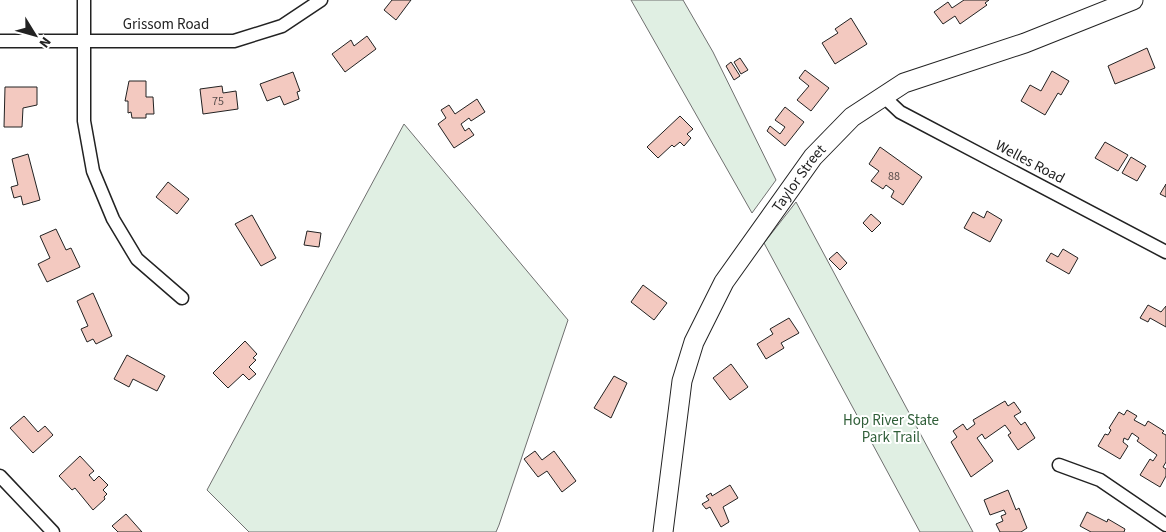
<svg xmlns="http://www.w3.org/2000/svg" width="1166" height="532" font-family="'Source Sans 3',sans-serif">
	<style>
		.green { fill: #e0efe3; stroke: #6f6f6f }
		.building { fill: #f3c9c0; stroke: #222 }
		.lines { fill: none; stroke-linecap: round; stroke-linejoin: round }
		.street-casing { stroke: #222; stroke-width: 15 }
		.secondary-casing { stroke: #222; stroke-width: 21 }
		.street { stroke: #fff; stroke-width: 12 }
		.secondary { stroke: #fff; stroke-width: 19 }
		.labels { text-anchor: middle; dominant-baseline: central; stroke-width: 4; stroke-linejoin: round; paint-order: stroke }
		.number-label { font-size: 12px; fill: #564c4a }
		.street-label { font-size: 15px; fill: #222; stroke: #fff }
		.park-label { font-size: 15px; fill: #2f5e38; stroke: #fff }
	</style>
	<rect width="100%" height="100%" fill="#fff"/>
	<g class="green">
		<path d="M631 0H683L713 52 776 180 752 213Z"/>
		<path d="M404 124 568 320 499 525 496 532H249L207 490Z"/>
		<path d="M796 202 973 532H920L764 243Z"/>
	</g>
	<g class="building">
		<path d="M392 0H411L396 20 384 10Z"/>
		<path d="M964 0H989L985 3 987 5 960 24 955 16 943 24 934 12 948 2 952 8Z"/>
		<path d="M851 18 867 44 835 64 822 43 838 33 835 29Z"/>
		<path d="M367 36 376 49 345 72 332 54 351 40 354 46Z"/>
		<path d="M1147 48 1155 68 1115 84 1108 66Z"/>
		<path d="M740 58 748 70 741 74 734 62Z"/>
		<path d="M731 62 740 76 734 80 726 66Z"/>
		<path d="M805 70 829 88 811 111 797 100 809 86 799 78Z"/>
		<path d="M1052 71 1069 81 1061 95 1058 93 1045 115 1021 101 1030 85 1041 91Z"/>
		<path d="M293 72 300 91 297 92 299 99 284 105 280 96 267 101 260 84Z"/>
		<path d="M129 81H146V97H153L154 114H146V118H132L131 112 128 113V101H125Z"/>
		<path d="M222 86 223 93 236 91 238 109 203 114 200 89Z"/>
		<path d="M5 87H37V105L23 108 22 127H4Z"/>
		<path d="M477 99 485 112 471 121 469 118 461 124 465 131 469 128 474 135 454 148 438 124 446 118 441 110 449 105 455 114Z"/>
		<path d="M785 107 804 122 785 146 767 131 770 126 780 134 785 127 775 120Z"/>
		<path d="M680 116 693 129 687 134 691 138 684 146 680 142 674 147 672 145 658 158 647 147Z"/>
		<path d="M1105 142 1128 155 1118 171 1095 158Z"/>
		<path d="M880 147 922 177 903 205 891 197 894 191 886 185 883 189 871 181 879 171 869 164Z"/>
		<path d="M28 154 40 200 23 205 21 196 14 198 11 187 18 185 12 159Z"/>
		<path d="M1131 157 1146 166 1137 181 1122 173Z"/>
		<path d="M168 182 189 199 177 214 156 197Z"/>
		<path d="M1166 184V197L1160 194Z"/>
		<path d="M987 211 1002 220 990 242 964 228 973 212 984 218Z"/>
		<path d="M871 214 881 223 872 232 863 223Z"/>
		<path d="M252 215 276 258 261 266 235 224Z"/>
		<path d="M56 229 66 250 71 248 80 267 47 282 38 264 50 258 40 236Z"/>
		<path d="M307 231 321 233 319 247 304 245Z"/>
		<path d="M1063 249 1078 258 1069 274 1046 261 1051 253 1058 257Z"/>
		<path d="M837 252 847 263 840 270 829 259Z"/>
		<path d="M643 285 667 303 654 320 631 302Z"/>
		<path d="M93 293 112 336 96 344 93 339 87 342 81 329 88 326 77 301Z"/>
		<path d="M1148 305 1161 312 1166 306V327L1150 318 1148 322 1140 318Z"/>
		<path d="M789 318 799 333 781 343 784 348 766 359 757 344 773 334 770 329Z"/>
		<path d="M245 341 257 354 253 358 256 360 249 367 256 374 249 380 243 374 228 388 213 373Z"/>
		<path d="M127 355 165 376 157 391 133 379 129 387 114 379Z"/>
		<path d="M731 364 748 387 730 400 713 378Z"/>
		<path d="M614 376 627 383 611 418 594 408Z"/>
		<path d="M1005 401 1008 406 1014 402 1021 412 1014 416 1021 425 1025 422 1035 438 1018 450 1008 435 1011 433 1005 425 985 439 982 434 977 438 993 461 971 477 951 442 957 437 953 431 963 424 967 430 975 424 973 420Z"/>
		<path d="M1127 410 1137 416 1134 420 1145 426 1148 421 1164 431 1162 433 1166 435V462L1163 467 1166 469V476L1160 487 1140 475 1150 459 1153 461 1157 455 1137 441 1139 438 1132 433 1128 440 1124 438 1123 442 1128 446 1120 459 1098 446 1105 434 1108 435 1111 430 1109 428 1119 412 1124 415Z"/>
		<path d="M24 416 38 432 45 426 53 435 33 453 10 428Z"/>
		<path d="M535 451 542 460 554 451 576 481 562 492 547 471 538 477 524 459Z"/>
		<path d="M80 456 94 471 89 475 94 481 99 476 108 485 103 490 107 494 104 497 105 499 93 510 75 488 72 490 59 476Z"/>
		<path d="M730 485 738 498 723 507 729 522 721 527 710 507 706 509 702 504 709 500 706 496 711 493 712 496Z"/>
		<path d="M1008 490 1016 510 1019 508 1027 528 1021 532H1000L996 524 1003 521 1001 516 1006 514 1004 510 990 515 984 500Z"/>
		<path d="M1087 512 1107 522 1108 519 1125 529 1124 532H1091L1080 526Z"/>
		<path d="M126 514 142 532H118L112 526Z"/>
	</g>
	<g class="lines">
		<defs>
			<g id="street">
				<path d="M84 0V121L93 171 113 219 137 259 182 298"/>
				<path d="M0 41H234L282 26 321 0"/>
				<path d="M883 96 900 112 1166 252"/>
				<path d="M1059 465 1100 480 1166 525"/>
				<path d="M0 476 53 532"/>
			</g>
			<g id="secondary">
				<path id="s1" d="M663 532 682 381 694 342 724 282 813 157 852 117 904 83 1025 43 1133 0"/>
			</g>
		</defs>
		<use href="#street" class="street-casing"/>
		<use href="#secondary" class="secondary-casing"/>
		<use href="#street" class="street"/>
		<use href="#secondary" class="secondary"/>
	</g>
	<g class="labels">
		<g class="number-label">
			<text x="218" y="101">75</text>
			<text x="894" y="176">88</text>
		</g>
		<g class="street-label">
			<text x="166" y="24">Grissom Road</text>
			<text transform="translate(1030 162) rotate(28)">Welles Road</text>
			<text stroke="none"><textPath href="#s1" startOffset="388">Taylor Street</textPath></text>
		</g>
		<g class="park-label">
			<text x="891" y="420">Hop River State<tspan x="891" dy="17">Park Trail</tspan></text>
		</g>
	</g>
	<g transform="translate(35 35) rotate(127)" stroke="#ffffff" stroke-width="4" paint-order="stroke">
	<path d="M0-4L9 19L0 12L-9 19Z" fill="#222222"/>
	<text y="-8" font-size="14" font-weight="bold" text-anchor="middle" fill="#222222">N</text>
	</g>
</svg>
